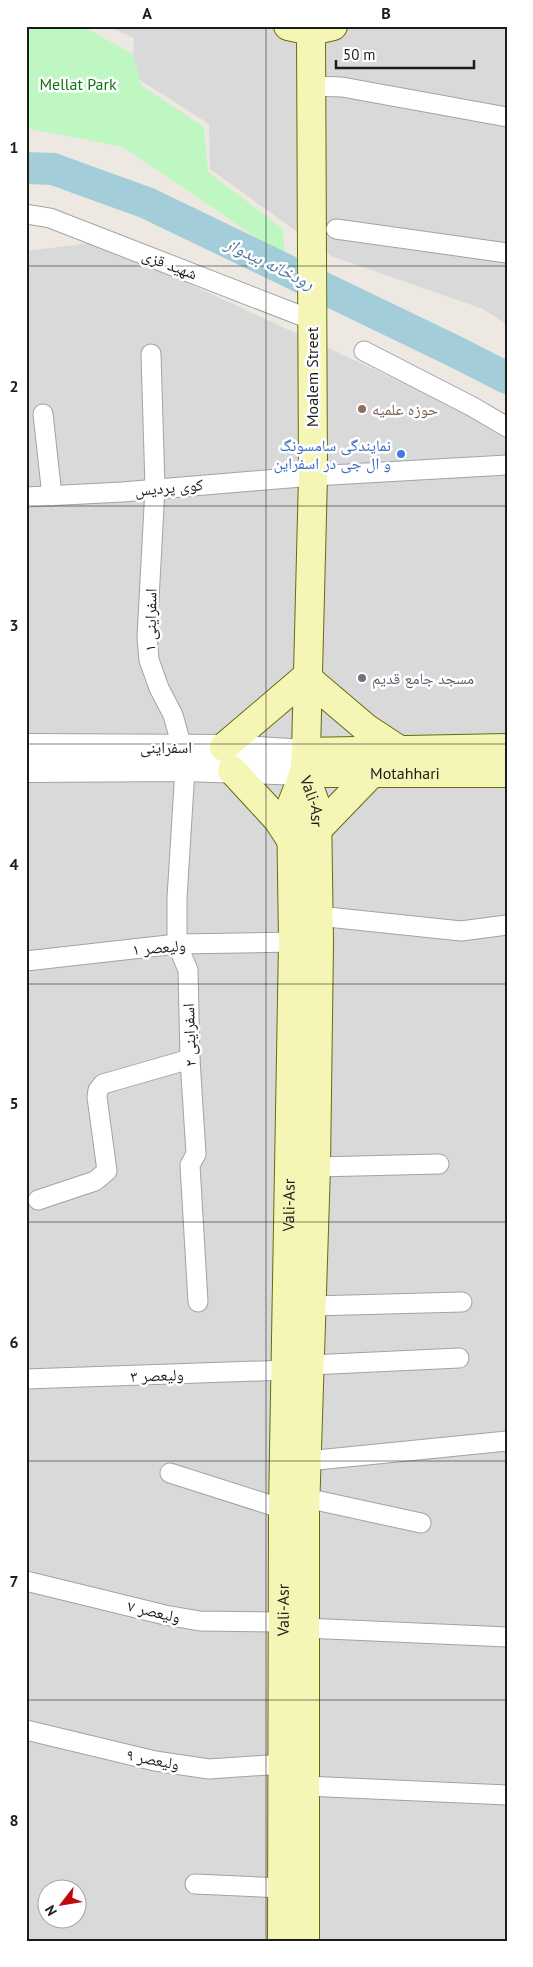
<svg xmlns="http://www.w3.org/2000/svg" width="533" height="1967" font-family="'PT Sans','Noto Naskh Arabic',sans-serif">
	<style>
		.residential { fill: #dad9d9; fill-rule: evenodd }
		.park { fill: #bff7c2 }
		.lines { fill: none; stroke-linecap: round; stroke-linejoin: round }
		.river { stroke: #a3ced9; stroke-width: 32 }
		.minor-casing { stroke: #a3a3a3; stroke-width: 21 }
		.tertiary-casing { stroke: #a3a3a3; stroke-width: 26 }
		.secondary-casing { stroke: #646d09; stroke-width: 30 }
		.minor { stroke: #fff; stroke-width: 19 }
		.tertiary { stroke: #fff; stroke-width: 24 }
		.secondary { stroke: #f5f6b6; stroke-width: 28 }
		.grid { fill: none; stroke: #1c1c1c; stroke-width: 1; stroke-opacity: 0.55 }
		.education-dot { fill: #8d6e63; stroke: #fff; stroke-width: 2 }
		.shop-dot { fill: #3f7fe0; stroke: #fff; stroke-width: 2 }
		.worship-dot { fill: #6b7280; stroke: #fff; stroke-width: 2 }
		.labels { text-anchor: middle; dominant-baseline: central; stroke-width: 5; stroke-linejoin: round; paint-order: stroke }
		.park-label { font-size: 16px; fill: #0f7415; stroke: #fff }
		.street-label { font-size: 16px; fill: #1c1c1c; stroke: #fff }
		.education-label { font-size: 16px; fill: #785e54; stroke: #fff; text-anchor: start }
		.shop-label { font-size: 16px; fill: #366cbe; stroke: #fff; text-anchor: end }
		.worship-label { font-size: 16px; fill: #5b616d; stroke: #fff; text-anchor: start }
		.water-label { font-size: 18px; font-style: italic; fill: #4a77a0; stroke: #fff }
		.neatline { fill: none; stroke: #1c1c1c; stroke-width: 2 }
		.grid-label { font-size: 16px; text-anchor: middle; font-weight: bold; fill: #1c1c1c }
	</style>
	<rect width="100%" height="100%" fill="#ede9e2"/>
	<g class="residential">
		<path d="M107 26H507V325L483 309 331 256 210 169 209 124 132 75 134 38Z"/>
		<path d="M99 242 507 431V1941H26V251ZM48 1890H78V1920H48Z"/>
	</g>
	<path class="park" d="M26 26H82L133 54 142 86 204 127 208 172 283 229 285 257 123 147 26 128Z"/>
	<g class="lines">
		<path class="river" d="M26 168 53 169 147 203 454 351 507 378"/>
		<defs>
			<g id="minor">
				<path d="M310 86 342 87 507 117"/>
				<path d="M26 214 50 218 312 320"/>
				<path d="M336 229 507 253"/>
				<path d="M364 351 473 407 507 427"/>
				<path d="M151 354 155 488 147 637 149 660 159 688 173 715 182 747"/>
				<path d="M43 414 52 496"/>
				<path d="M26 497 122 492 313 476 507 465"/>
				<path d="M185 769 177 898V944L188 970 190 1059 196 1154 190 1165 198 1302"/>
				<path d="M318 916 461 931 507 925"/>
				<path d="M26 961 177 944 293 942"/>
				<path d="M316 1167 439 1164"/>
				<path d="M38 1200 95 1181 107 1171 97 1097 98 1090 103 1084 190 1059"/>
				<path d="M312 1306 462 1302"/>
				<path d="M310 1365 459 1358"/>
				<path d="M26 1379 287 1370"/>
				<path d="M307 1461 507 1441"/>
				<path d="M170 1473 283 1509"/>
				<path d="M306 1498 421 1523"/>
				<path d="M26 1581 165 1615 200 1621 283 1622"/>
				<path d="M305 1628 507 1637"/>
				<path d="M26 1730 155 1761 209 1769 283 1764"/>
				<path d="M305 1786 507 1795"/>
				<path d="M195 1884 282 1888"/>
			</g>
			<g id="tertiary">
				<path d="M26 746 224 747 306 752"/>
				<path d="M26 770 185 769 304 773"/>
			</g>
			<g id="secondary">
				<path d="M288 26 311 31 333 26"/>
				<path d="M306 677 366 728 398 749"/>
				<path d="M224 747 306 677"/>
				<path d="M306 752 507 748"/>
				<path d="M232 770 278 820 291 840"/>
				<path id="s1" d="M304 773 317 808 319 943 316 1167 305 1511V1941"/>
				<path id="s2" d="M304 773H507"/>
				<path d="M317 830 371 774"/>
				<path id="s3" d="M282 1941 283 1509 293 942 291 806 304 773 306 752 313 476 311 31"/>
			</g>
		</defs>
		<use href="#minor" class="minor-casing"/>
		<use href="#tertiary" class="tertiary-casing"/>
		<use href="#secondary" class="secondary-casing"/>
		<use href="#minor" class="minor"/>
		<use href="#tertiary" class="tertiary"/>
		<use href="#secondary" class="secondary"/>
	</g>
	<path class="grid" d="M266 26V1941M26 266H507M26 506H507M26 744H507M26 984H507M26 1222H507M26 1461H507M26 1700H507"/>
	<circle class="education-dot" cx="362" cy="409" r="5"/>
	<circle class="shop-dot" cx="401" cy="454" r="5"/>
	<circle class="worship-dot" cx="362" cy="678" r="5"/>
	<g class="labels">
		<g class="park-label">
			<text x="78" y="84">Mellat Park</text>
		</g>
		<g class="street-label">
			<text transform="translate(170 264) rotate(21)">شهید قزی</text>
			<text transform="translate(312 377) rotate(-90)">Moalem Street</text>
			<text transform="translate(169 487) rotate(-5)">کوی پردیس</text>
			<text transform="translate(150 620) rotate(-89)">اسفراینی ۱</text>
			<text x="166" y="747">اسفراینی</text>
			<text stroke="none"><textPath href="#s2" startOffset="101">Motahhari</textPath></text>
			<text stroke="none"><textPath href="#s1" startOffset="30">Vali-Asr</textPath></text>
			<text transform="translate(159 947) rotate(-5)">ولیعصر ۱</text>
			<text transform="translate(189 1035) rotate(-92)">اسفراینی ۲</text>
			<text stroke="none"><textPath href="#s3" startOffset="736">Vali-Asr</textPath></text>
			<text transform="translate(157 1375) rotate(-2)">ولیعصر ۳</text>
			<text stroke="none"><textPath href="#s3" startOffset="331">Vali-Asr</textPath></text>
			<text transform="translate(154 1611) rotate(13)">ولیعصر ۷</text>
			<text transform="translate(153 1759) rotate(11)">ولیعصر ۹</text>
		</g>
		<g class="education-label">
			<text x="372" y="409">حوزه علمیه</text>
		</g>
		<g class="shop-label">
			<text x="391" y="445">نمایندگی سامسونگ<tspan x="391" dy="18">و ال جی در اسفراین</tspan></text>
		</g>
		<g class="worship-label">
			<text x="372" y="678">مسجد جامع قدیم</text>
		</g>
		<g class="water-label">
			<text transform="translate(270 263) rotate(26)">رودخانه بیدواز</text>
		</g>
	</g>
	<rect width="533" height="1967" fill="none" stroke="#ffffff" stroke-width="55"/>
	<g transform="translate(62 1904) rotate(239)"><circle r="24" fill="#ffffff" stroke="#a4a4a4"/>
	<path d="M0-4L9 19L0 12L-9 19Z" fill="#c0080d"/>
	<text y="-8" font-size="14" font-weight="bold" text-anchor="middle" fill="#1c1c1c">N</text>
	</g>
	<path d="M336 60v8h138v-8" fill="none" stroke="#1c1c1c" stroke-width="2.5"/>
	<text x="343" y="60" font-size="15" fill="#1c1c1c" stroke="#ffffff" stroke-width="4" paint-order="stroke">50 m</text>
	<rect x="28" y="28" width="478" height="1912" class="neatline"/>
	<g class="grid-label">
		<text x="147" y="19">A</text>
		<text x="386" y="19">B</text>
		<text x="14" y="153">1</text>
		<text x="14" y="392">2</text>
		<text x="14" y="631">3</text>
		<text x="14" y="870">4</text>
		<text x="14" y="1109">5</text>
		<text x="14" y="1348">6</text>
		<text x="14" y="1587">7</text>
		<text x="14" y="1826">8</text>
	</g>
</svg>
